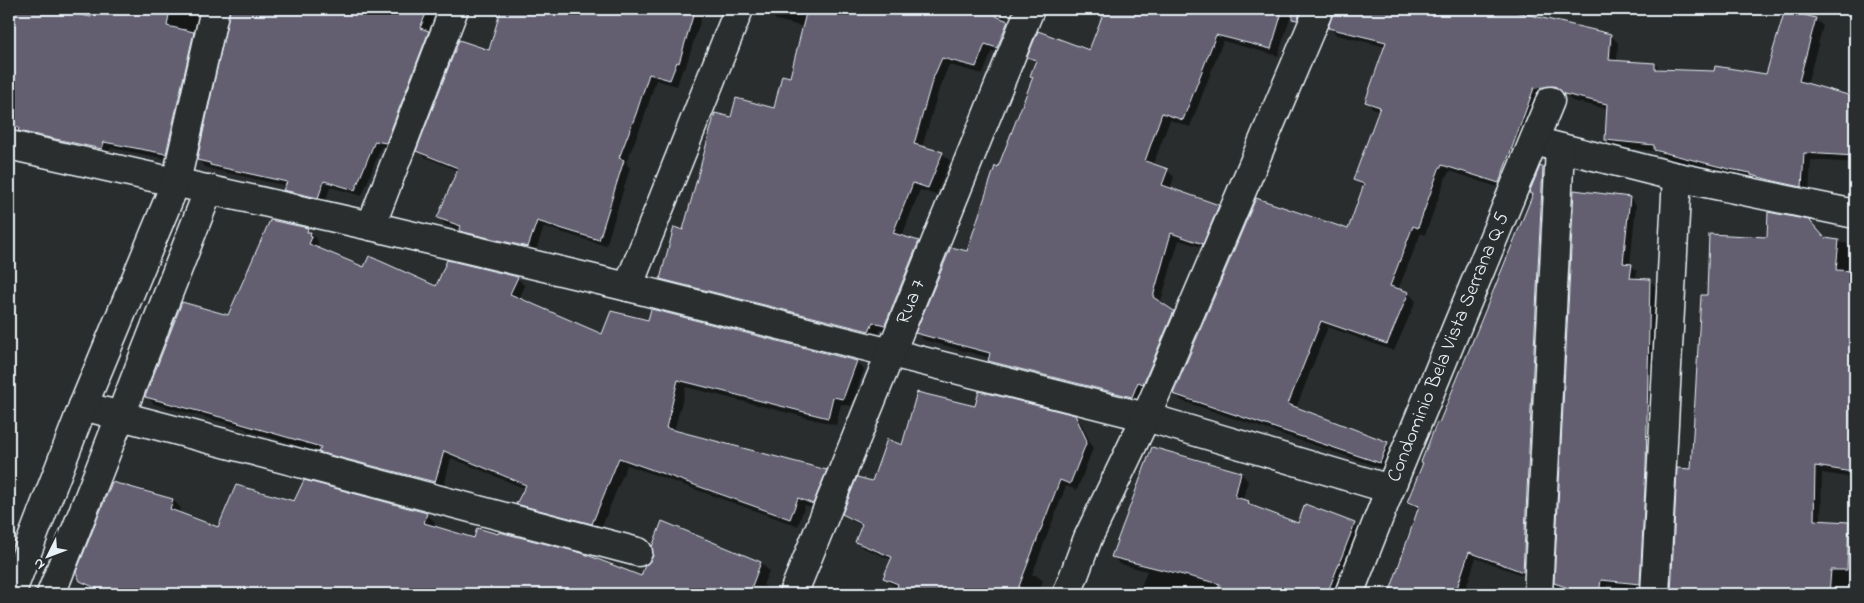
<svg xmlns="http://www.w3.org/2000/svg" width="1864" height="603" font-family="'Indie Flower',sans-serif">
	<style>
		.shadow { fill: #0007; fill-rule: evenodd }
		.building { fill: #635f70; stroke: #e8f1f8 }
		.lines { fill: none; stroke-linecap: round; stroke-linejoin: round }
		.minor-casing { stroke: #e8f1f8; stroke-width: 31 }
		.minor { stroke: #2a2d2e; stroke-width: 28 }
		.labels { text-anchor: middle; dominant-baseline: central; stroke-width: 4; stroke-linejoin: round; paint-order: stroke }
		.street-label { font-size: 20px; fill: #e8f1f8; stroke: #2a2d2e }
	</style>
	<rect width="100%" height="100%" fill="#2a2d2e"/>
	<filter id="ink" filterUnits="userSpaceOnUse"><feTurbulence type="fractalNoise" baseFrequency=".02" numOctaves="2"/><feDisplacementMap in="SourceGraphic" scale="10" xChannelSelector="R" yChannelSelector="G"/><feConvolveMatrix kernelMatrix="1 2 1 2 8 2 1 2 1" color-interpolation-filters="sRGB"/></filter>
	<g filter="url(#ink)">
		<g class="shadow">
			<path d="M9 9H208L173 160 111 148 109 155 9 135Z"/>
			<path d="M231 9H417L426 11 433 18 428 31 435 38 393 149 381 147 362 196 330 187 325 204 291 197 285 190 287 186 218 171 205 167 198 160Z"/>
			<path d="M502 9H704L685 69 683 68 677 86 656 80 643 121 626 163 630 168 606 246 544 227 535 253 467 237 461 230 446 225 439 218 458 171 425 157 418 151 490 51Z"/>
			<path d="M770 9H1008L1004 20 1015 29 1005 55 992 51 983 74 949 65 939 89 922 148 942 153 950 161 936 195 920 190 902 236 919 242 926 249 892 332 881 329 877 338 668 286 661 278 684 232 732 119 775 110 791 78 804 27 776 20 769 13Z"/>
			<path d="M1106 9H1313L1306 24 1290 18 1278 56 1223 41 1190 127 1170 120 1153 165 1167 170 1174 177 1170 189 1218 206 1226 213 1210 250 1179 240 1160 304 1180 320 1139 404 997 368 989 361 990 358 924 340 917 333 968 252 1034 78 1036 64 1029 57 1090 51Z"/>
			<path d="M1335 9H1500L1611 35 1618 43 1617 61 1655 64 1661 70 1767 75 1815 19 1823 26 1807 85 1812 105 1855 108V163L1811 160 1809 194 1663 157 1657 151 1613 147 1606 140 1608 109 1572 101 1564 93 1542 95 1506 190 1450 171 1446 177 1425 235 1421 233 1398 290 1408 293 1416 301 1394 351 1328 327 1296 408 1387 443 1395 450 1388 470 1182 401 1174 394 1349 231 1364 188 1355 180 1380 111 1374 109 1367 102 1386 47 1337 35 1329 28ZM1610 39H1612L1610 66H1608Z"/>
			<path d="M1543 168 1550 175 1530 578 1476 558 1464 594H1389L1419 510 1409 502 1533 196 1530 193Z"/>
			<path d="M1575 192 1630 198 1636 205 1630 265 1637 271 1636 280H1650L1656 287 1652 474 1646 590 1607 585 1606 594H1555Z"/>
			<path d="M271 221 308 229 318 241V249L365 269 437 287 517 278 525 286 519 299 602 335 649 322 857 362 864 370 851 406 841 404 836 425 686 387 674 431 826 471 834 478 821 511 805 505 798 526 627 465 600 531 525 511 517 503 526 489 451 458 443 490 328 459 320 452 248 431 245 428 154 404 146 396 229 316Z"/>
			<path d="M1826 240 1855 245V478L1822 473 1821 522 1848 523 1855 530V594H1727L1694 590V593L1707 594H1692L1688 590 1708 297Z"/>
			<path d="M976 408 1074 416 1081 423 1093 448 1077 490 1066 486 1032 575H1036L1043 581 1038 594H915L891 584 885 578 892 560 863 548 856 542 862 526 850 520 844 514 903 446Z"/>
			<path d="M1152 449 1241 473 1248 481 1243 500 1254 507 1299 525 1354 524 1362 531 1337 594H1138L1147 571 1120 564 1113 557Z"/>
			<path d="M112 483 173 500 181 508 179 514 218 529 294 502 426 514 435 522 433 527 474 539 641 578 761 563 769 571 763 585 775 594H403L398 592 397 594H101L90 589 81 581Z"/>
		</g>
		<g class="building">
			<path d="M9 9H51L91 17 92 12 108 15 109 9H170L167 26 194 32 166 154 104 142 102 149 18 131 19 128 9 126Z"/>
			<path d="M230 9H428L420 28 429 31 386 143 375 141 355 190 324 181 318 198 283 190 287 182 210 165V163L197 160Z"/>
			<path d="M501 9H695L679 63 677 62 670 80 649 74 636 114 619 158 624 160 599 240 537 221 528 247 459 231 461 226 437 218 458 168 416 151 459 40 489 50Z"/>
			<path d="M807 9H999L996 16 1008 21 997 48 985 44 976 67 942 58 932 81 914 144 943 152 928 188 913 183 893 233 919 241 885 325 873 322 869 331 660 279 674 227 683 230 715 113 731 117 736 98 774 108 782 75 790 77Z"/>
			<path d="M1105 9H1283L1271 49 1216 35 1183 120 1162 113 1145 161 1168 169 1162 185 1219 205 1203 244 1171 233 1153 297 1174 311 1143 384 1138 382 1132 397 988 361 990 353 915 333 951 247 967 251 995 166 998 167 1033 77 1030 76 1036 60 1027 57 1038 31 1089 50Z"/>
			<path d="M1293 9H1302L1297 20 1292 19Z"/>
			<path d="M1334 9H1504L1611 34 1609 60 1655 63V69L1714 71 1715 66 1766 74 1785 10 1816 18 1799 81 1855 97V156L1804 153 1802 187 1774 181 1751 175V173L1729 169 1654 150V145L1605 140 1607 104 1564 94 1555 86 1534 88 1499 183 1442 165 1439 169 1418 228 1413 226 1390 286 1409 292 1387 344 1321 321 1288 404 1388 442 1380 463 1173 394 1256 198 1348 229 1364 184 1353 180 1380 107 1365 102 1386 42 1328 28Z"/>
			<path d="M1540 166 1543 167 1523 572 1469 552 1455 594H1389L1419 506 1407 502 1423 463 1421 462 1437 422 1439 423 1533 194 1529 193Z"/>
			<path d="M1574 190 1630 197 1623 263 1632 264 1630 278 1650 279 1646 467 1640 584 1601 580 1599 594H1586L1554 583Z"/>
			<path d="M1768 212 1809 220 1825 238 1839 240 1836 270 1855 271V429L1852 472 1815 466 1814 520 1849 522 1847 570H1831L1829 594H1671L1677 468 1691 469 1701 295H1707L1709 234 1767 237Z"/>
			<path d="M270 220 308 228 307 232H311L310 236 312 237 309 244 364 267 369 256 436 286 447 260 518 277 510 294 602 334 611 311 648 320 651 309 857 361 843 399 833 397 828 418 678 380 666 428 827 470 813 504 798 498 790 519 619 458 592 524 516 504 526 485 444 451 435 482 318 452 321 447 238 423 239 422 145 397 182 302 228 315Z"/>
			<path d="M979 391 1075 415 1087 441 1070 484 1060 480 1016 594H895L898 584 883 578 892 557 855 542 862 524 842 514 857 477 872 481 887 439 902 445 917 392 975 406Z"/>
			<path d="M1152 447 1241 472 1235 497 1249 501 1248 504 1298 523 1305 504 1355 523 1327 594H1216L1220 584 1111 557Z"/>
			<path d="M304 480 427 513 424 523 474 538 477 528 498 534 499 532 582 553 641 576 645 565 653 556 652 547 662 521 761 562 749 594H109L80 581 76 572 112 482 173 499 170 509 218 527 236 485 294 501Z"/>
		</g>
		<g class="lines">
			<defs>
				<g id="minor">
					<path d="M1542 143 1677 177 1855 214"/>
					<path d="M9 145 371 226 628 287 1146 417 1390 489"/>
					<path d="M371 226 454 9"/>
					<path d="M628 287 739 9"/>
					<path d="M83 406 638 552"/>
					<path d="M11 594 83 406 176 182 215 9"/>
					<path d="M51 594 209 189"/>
					<path id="s1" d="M793 594 1030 9"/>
					<path d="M1067 594 1088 538 1146 417 1319 9"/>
					<path id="s2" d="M1349 594 1390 489 1550 101"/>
					<path d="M1538 594 1560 148"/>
					<path d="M1655 594 1677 177"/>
				</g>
			</defs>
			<use href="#minor" class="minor-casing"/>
			<use href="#minor" class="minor"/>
		</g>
	</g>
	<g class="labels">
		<g class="street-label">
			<text stroke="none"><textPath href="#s1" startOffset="315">Rua 7</textPath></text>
			<text stroke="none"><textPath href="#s2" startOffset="266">Condominio Bela Vista Serrana Q 5</textPath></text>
		</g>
	</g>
	<rect width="1864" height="603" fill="none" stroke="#2a2d2e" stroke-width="30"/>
	<rect x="15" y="15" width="1834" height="573" fill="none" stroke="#e8f1f8" stroke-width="2" filter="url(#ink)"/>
	<g transform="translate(48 556) rotate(228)" stroke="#2a2d2e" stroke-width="4" paint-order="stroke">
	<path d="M0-4L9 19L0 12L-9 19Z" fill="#e8f1f8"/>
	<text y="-8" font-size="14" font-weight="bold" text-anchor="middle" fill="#e8f1f8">N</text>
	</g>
</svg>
